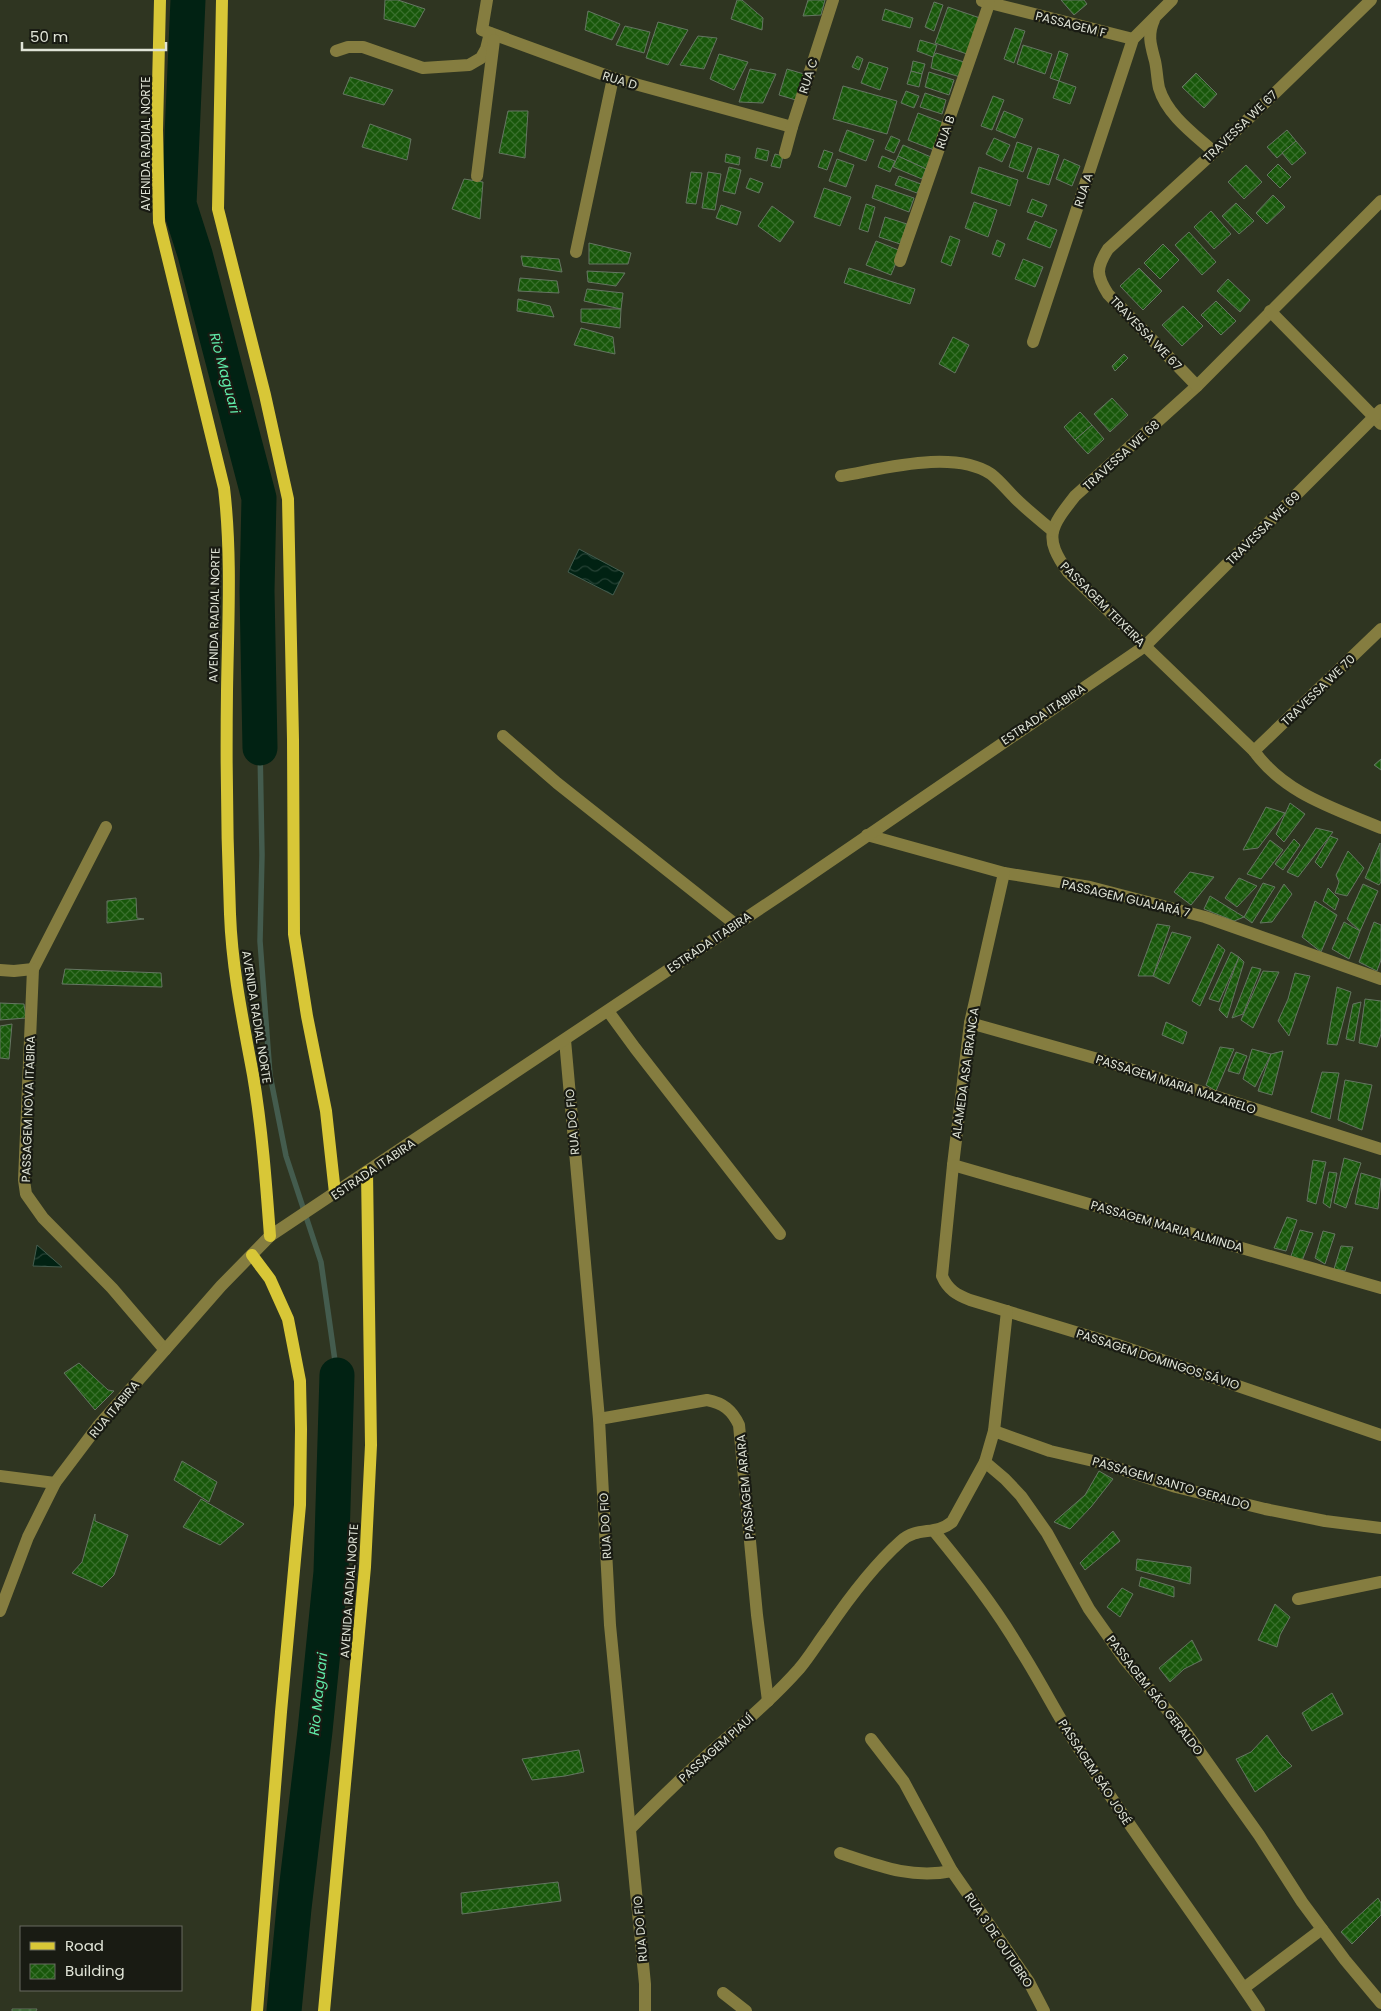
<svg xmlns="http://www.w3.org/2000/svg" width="1381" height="2011" font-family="Poppins,sans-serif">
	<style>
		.water { fill: url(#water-waves); stroke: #445c4e }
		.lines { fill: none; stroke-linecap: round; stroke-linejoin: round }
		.stream { stroke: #445c4e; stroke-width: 5.5 }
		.river { stroke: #012213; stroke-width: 35 }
		.building { fill: url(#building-cross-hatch); stroke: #657562 }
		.minor { stroke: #857d40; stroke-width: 12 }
		.major { stroke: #d8c737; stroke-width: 12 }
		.labels { text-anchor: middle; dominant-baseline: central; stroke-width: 4.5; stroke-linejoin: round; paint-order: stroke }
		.street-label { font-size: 12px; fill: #e0e4d7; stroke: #191b13 }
		.water-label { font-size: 14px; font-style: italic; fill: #60eba9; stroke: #191b13 }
	</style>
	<defs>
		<pattern id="water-waves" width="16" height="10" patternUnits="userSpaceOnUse" patternTransform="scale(1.25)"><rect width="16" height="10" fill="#012213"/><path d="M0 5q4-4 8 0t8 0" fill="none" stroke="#264235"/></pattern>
		<pattern id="building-cross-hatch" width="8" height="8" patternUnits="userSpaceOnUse" patternTransform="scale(1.25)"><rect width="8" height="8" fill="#18570a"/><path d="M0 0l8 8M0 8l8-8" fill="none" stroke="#396f2d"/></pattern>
	</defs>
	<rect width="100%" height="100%" fill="#2f3521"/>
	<g class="water">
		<path d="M579 549 624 573 613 595 568 572Z"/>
		<path d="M37 1245 62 1267 33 1266Z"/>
	</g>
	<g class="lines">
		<path class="stream" d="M260 748 262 855 260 941 270 1075 286 1156 321 1262 337 1375"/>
		<g class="river">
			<path d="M188 0 179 204 195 254 259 498 257 591 260 748"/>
			<path d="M284 2011 294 1908 315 1731 331 1572 337 1375"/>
		</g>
	</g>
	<g class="building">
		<path d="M385 0H398L425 9 415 27 384 19Z"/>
		<path d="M737 0H742L763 18 762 30 731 19Z"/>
		<path d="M808 0H825L821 15 803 16Z"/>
		<path d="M1061 0H1084L1087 4 1074 15Z"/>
		<path d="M934 2 943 5 934 31 925 27Z"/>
		<path d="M948 7 980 18 967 54 935 43Z"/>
		<path d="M885 9 913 18 910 28 882 20Z"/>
		<path d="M588 11 620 24 612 40 585 30Z"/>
		<path d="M658 22 688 30 668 65 646 58Z"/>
		<path d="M625 26 650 32 644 53 616 45Z"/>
		<path d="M1015 28 1025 31 1014 63 1004 59Z"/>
		<path d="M698 36 717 38 704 69 680 65Z"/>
		<path d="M920 40 937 45 933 57 917 51Z"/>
		<path d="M1023 45 1052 54 1045 74 1017 64Z"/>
		<path d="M1059 51 1068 54 1059 81 1050 78Z"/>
		<path d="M936 53 964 62 960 77 931 68 933 57Z"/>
		<path d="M719 54 748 62 734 90 710 79Z"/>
		<path d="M857 56 863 59 859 70 852 67Z"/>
		<path d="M913 61 925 64 922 74 911 71Z"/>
		<path d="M869 62 888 68 880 90 861 83Z"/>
		<path d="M750 69 776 74 763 103 739 102Z"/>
		<path d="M787 69 804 74 796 100 779 95Z"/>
		<path d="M911 71 922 74 919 87 907 84Z"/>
		<path d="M929 72 954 80 949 95 925 87Z"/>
		<path d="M1196 73 1217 94 1204 108 1182 87Z"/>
		<path d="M350 77 393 90 384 105 343 94Z"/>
		<path d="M1059 81 1076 87 1070 104 1053 98Z"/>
		<path d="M843 86 897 101 887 134 833 119Z"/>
		<path d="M906 91 919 96 914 108 901 103Z"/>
		<path d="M925 93 946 100 942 114 920 107Z"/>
		<path d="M993 96 1004 100 992 130 981 126Z"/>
		<path d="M508 111H528L525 158 499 153Z"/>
		<path d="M1004 111 1023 119 1015 138 996 130Z"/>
		<path d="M918 113 944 123 934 150 908 140Z"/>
		<path d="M370 124 411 139 407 160 362 147Z"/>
		<path d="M847 130 874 140 866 161 839 151Z"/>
		<path d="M1287 130 1296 141 1277 158 1267 147Z"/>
		<path d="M891 136 900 140 894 153 885 149Z"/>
		<path d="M994 138 1010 145 1002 162 986 154Z"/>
		<path d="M1296 141 1306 153 1292 165 1282 153Z"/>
		<path d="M1017 142 1032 147 1023 172 1009 167Z"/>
		<path d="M903 145 931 157 926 169 898 156Z"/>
		<path d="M757 148 769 151 767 161 755 158Z"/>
		<path d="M1038 148 1059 155 1049 185 1027 178Z"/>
		<path d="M824 150 833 153 827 170 818 167Z"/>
		<path d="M726 154 740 157 739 165 725 162Z"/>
		<path d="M775 154 783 156 780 168 771 166Z"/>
		<path d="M882 156 895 161 890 172 878 167Z"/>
		<path d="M898 156 926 169 922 179 893 167Z"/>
		<path d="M837 159 854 165 846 187 829 181Z"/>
		<path d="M1064 159 1080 166 1072 186 1056 179Z"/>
		<path d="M1278 164 1291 177 1280 188 1267 175Z"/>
		<path d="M1246 165 1262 182 1244 199 1228 182Z"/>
		<path d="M729 167 741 170 735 194 723 191Z"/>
		<path d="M979 167 1018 180 1010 206 971 193Z"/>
		<path d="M691 172 702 173 696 204 686 203Z"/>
		<path d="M708 172 721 174 715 210 702 208Z"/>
		<path d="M899 176 921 184 917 193 895 185Z"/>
		<path d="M750 178 763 183 759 193 746 188Z"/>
		<path d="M464 179 483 182 480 219 452 209Z"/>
		<path d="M876 185 914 198 909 212 872 198Z"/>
		<path d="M824 188 851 197 840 226 814 217Z"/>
		<path d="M1273 195 1285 207 1267 224 1256 213Z"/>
		<path d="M1032 199 1047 205 1042 217 1027 212Z"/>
		<path d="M974 202 997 210 988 237 965 228Z"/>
		<path d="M1236 203 1254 221 1239 234 1222 216Z"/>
		<path d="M866 204 875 207 868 232 859 229Z"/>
		<path d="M721 205 741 212 737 225 716 218Z"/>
		<path d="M772 206 794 222 780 242 758 226Z"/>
		<path d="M1211 211 1231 234 1214 249 1194 227Z"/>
		<path d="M885 217 907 224 900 244 879 237Z"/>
		<path d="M1035 221 1057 230 1050 248 1027 239Z"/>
		<path d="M1189 232 1216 262 1202 275 1175 245Z"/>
		<path d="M950 236 960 240 951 266 941 262Z"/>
		<path d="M997 240 1005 244 1000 257 992 254Z"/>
		<path d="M876 241 901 251 891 275 866 265Z"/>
		<path d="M589 243 631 253 628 264H589Z"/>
		<path d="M1163 244 1179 260 1160 279 1144 263Z"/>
		<path d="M521 256 559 259 562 272 523 266Z"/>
		<path d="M1023 259 1043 267 1035 287 1015 279Z"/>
		<path d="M849 268 915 289 910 304 844 283Z"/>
		<path d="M1139 268 1162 291 1143 310 1120 286Z"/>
		<path d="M587 271 625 273 616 286 588 282Z"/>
		<path d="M520 278 557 281 559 293 518 291Z"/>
		<path d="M1228 279 1250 300 1240 312 1217 291Z"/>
		<path d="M587 289 623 293 621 309 584 301Z"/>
		<path d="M518 299 550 306 554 317 517 311Z"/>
		<path d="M1216 301 1236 321 1221 335 1201 315Z"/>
		<path d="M1183 306 1203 326 1182 346 1162 325Z"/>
		<path d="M581 309H621L620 328 581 322Z"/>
		<path d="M581 328 613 337 615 354 574 345Z"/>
		<path d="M953 337 969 345 955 373 939 364Z"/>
		<path d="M1124 354 1128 358 1115 371 1112 366Z"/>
		<path d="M1112 398 1128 415 1110 432 1094 414Z"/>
		<path d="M1080 412 1092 425 1075 440 1064 427Z"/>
		<path d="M1092 425 1104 439 1088 454 1075 440Z"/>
		<path d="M1381 759V770L1374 765Z"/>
		<path d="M1290 803 1305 814 1284 842 1276 834Z"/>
		<path d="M1266 807 1285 813 1258 848 1243 850Z"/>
		<path d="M1316 828 1333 832 1298 877 1287 872Z"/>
		<path d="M1330 836 1338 839 1321 868 1315 862Z"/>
		<path d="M1294 839 1300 845 1283 870 1275 864Z"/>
		<path d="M1270 840 1283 850 1261 879 1247 874Z"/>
		<path d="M1380 843 1381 882 1379 885 1365 878Z"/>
		<path d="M1348 851 1364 868 1347 896 1335 893 1339 882 1336 875Z"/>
		<path d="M1190 872 1214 877 1191 905 1174 892Z"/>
		<path d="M1239 878 1257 886 1237 907 1225 898Z"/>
		<path d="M1263 883 1275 887 1252 923 1244 917Z"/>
		<path d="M1284 884 1292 894 1272 922 1260 923Z"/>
		<path d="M1363 884 1378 891 1360 931 1347 919Z"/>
		<path d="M1328 888 1339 899 1335 910 1323 901Z"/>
		<path d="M1210 896 1244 917 1234 921 1204 909Z"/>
		<path d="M136 898 137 918 144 919 107 923V901Z"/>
		<path d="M1315 901 1337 915 1321 952 1302 937Z"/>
		<path d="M1344 922 1360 931 1349 959 1332 949Z"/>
		<path d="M1374 922 1381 925V960L1377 971 1359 962Z"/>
		<path d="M1157 924 1170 926 1153 976H1138Z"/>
		<path d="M1172 932 1191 937 1169 984 1153 976Z"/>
		<path d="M1218 944 1225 950 1200 1006 1192 1001Z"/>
		<path d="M1231 952 1239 957 1219 1002 1209 999Z"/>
		<path d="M1239 957 1244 962 1227 1018 1219 1010Z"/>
		<path d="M1252 967 1261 969 1243 1014 1232 1018Z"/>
		<path d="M65 969 161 973 162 987 62 984Z"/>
		<path d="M1263 971 1279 972 1253 1028 1241 1020Z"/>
		<path d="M1295 973 1310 976 1289 1036 1278 1021 1288 999Z"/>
		<path d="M1337 987 1351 992 1337 1045 1327 1044Z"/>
		<path d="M1365 999 1381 1001V1034L1377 1047 1359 1043Z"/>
		<path d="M1361 1002 1354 1041 1346 1039 1353 1004Z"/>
		<path d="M0 1003 24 1004 26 1018 0 1020Z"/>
		<path d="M1166 1022 1187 1032 1183 1044 1162 1035Z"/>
		<path d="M12 1024 9 1059 0 1058V1026Z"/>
		<path d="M1220 1047 1234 1049 1216 1091 1206 1085Z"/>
		<path d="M1252 1049 1271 1054 1255 1087 1243 1079Z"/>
		<path d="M1283 1051 1272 1095 1258 1091 1271 1054Z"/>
		<path d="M1236 1052 1247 1056 1239 1074 1228 1071Z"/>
		<path d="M1322 1072 1339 1073 1330 1119 1311 1112Z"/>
		<path d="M1345 1080 1372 1085 1362 1130 1338 1120Z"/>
		<path d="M1344 1158 1361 1163 1346 1208 1334 1203Z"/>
		<path d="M1313 1160 1326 1162 1316 1204 1307 1201Z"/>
		<path d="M1329 1172 1337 1173 1330 1208 1323 1203Z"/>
		<path d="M1361 1173 1381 1179 1378 1209 1355 1204Z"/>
		<path d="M1287 1217 1297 1220 1286 1251 1274 1248Z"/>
		<path d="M1300 1230 1313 1233 1302 1261 1291 1256Z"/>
		<path d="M1323 1231 1335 1234 1325 1264 1315 1258Z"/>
		<path d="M1341 1246 1353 1247 1345 1271 1334 1269Z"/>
		<path d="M79 1363 108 1390 114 1391 95 1410 64 1373Z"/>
		<path d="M182 1461 217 1482 209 1502 174 1480Z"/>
		<path d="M1099 1471 1113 1479 1091 1507 1070 1529 1054 1522 1085 1495Z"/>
		<path d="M201 1499 244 1524 220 1545 183 1527Z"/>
		<path d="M95 1514V1521L128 1535 114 1575 102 1587 72 1573 82 1562Z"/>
		<path d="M1113 1531 1120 1541 1085 1570 1080 1563Z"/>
		<path d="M1137 1559 1191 1567 1190 1584 1136 1570Z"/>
		<path d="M1141 1577 1174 1587V1597L1139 1586Z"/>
		<path d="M1122 1588 1133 1594 1120 1617 1107 1607Z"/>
		<path d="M1275 1604 1290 1617 1280 1635 1277 1647 1258 1640Z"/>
		<path d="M1192 1640 1202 1660 1184 1669 1170 1682 1159 1668Z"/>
		<path d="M1332 1693 1343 1714 1312 1731 1302 1713Z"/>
		<path d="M1267 1735 1281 1755 1292 1766 1255 1792 1236 1759 1251 1752Z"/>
		<path d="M579 1750 584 1772 565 1776 532 1780 522 1759Z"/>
		<path d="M558 1882 561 1901 462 1914 461 1893Z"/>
		<path d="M1378 1898 1381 1903V1915L1352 1944 1341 1932Z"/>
		<path d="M12 2009H37L36 2011H12Z"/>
	</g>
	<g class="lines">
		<g class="minor">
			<path d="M487 0 482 30 613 78 792 127"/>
			<path d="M982 1 1133 39"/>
			<path d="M1154 20C1147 35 1151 46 1155 61 1157 70 1157 79 1159 88 1167 115 1194 134 1214 152"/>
			<path d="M336 51 348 47H363L423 68 469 65 481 58 486 49 490 33"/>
			<path d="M785 153 792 127 833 0"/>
			<path d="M477 176 494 40"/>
			<path d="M1381 201 1197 386 1075 496C1050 528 1043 537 1068 572L1254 751C1285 794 1334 808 1381 828"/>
			<path d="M576 252 613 78"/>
			<path d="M900 261 989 4"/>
			<path d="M1270 311 1381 424"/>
			<path d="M1033 342 1133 39 1172 0"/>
			<path d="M1197 386 1108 294C1096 275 1096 268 1108 249L1214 152 1371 0"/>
			<path d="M841 476C883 469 953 449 991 474 1000 481 1007 490 1015 498 1027 510 1040 520 1053 531"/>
			<path d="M503 736 557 783 735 924"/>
			<path d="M1254 751 1381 629"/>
			<path d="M106 827 33 969 24 1180 26 1194 43 1218 112 1288 165 1350"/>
			<path d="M867 835 1004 873 1090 887 1205 917 1381 979"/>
			<path d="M1004 873 970 1023 953 1165 942 1276C948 1290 957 1295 970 1300L1115 1344 1381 1435"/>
			<path d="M0 970 14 971 33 969"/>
			<path d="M608 1011 635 1048 780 1234"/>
			<path d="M970 1023 1098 1059 1381 1149"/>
			<path d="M565 1040 599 1419 610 1625 645 1984V2011"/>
			<path d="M953 1165 1381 1288"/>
			<path d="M599 1419 707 1400C723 1403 732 1410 739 1425L757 1615 768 1701"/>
			<path d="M994 1431 1050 1451 1102 1463 1176 1487 1265 1509 1325 1521 1381 1528"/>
			<path d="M985 1462 1005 1479 1021 1496 1047 1533 1089 1609 1125 1660 1185 1731 1259 1835 1302 1902 1345 1960 1381 2003"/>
			<path d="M0 1476 55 1483"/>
			<path d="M934 1531C965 1569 996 1608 1021 1651 1042 1684 1059 1719 1081 1752 1138 1840 1201 1924 1259 2011"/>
			<path d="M1298 1599 1381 1582"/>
			<path d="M0 1611 28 1537 55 1483 98 1426 165 1350 221 1286 270 1236 794 886 1145 646 1381 410"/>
			<path d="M871 1739 904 1782 952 1871 1029 1982 1044 2011"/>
			<path d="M631 1828C651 1808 672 1787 694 1767 729 1735 767 1705 799 1669 810 1656 818 1642 828 1629 849 1598 873 1566 901 1541 918 1526 935 1536 952 1522L985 1462 994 1431 1007 1311"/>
			<path d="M840 1853C879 1866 911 1879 952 1871"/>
			<path d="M1244 1988 1322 1929"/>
			<path d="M723 1993 746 2011"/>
		</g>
		<g class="major">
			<path d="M160 0 157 130 159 222 224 488C232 556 228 623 227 691 226 765 227 840 230 914 232 969 243 1021 253 1075 262 1128 266 1182 270 1236"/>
			<path d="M222 0 218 209 265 395 288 499 293 739 294 934 307 1016 326 1111 335 1193"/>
			<path d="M252 1255 270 1279 288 1319 300 1381 301 1429 300 1505 281 1712 257 2011"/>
			<path d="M324 2011 365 1567 371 1445 367 1172"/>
		</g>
	</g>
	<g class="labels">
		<g class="street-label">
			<text transform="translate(1071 24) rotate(14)">PASSAGEM F</text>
			<text transform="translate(808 76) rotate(-72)">RUA C</text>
			<text transform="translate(620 80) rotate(17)">RUA D</text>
			<text transform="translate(1240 126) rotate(-44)">TRAVESSA WE 67</text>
			<text transform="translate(945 132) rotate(-71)">RUA B</text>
			<text transform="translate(145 144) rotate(-90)">AVENIDA RADIAL NORTE</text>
			<text transform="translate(1083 190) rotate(-72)">RUA A</text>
			<text transform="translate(1146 333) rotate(46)">TRAVESSA WE 67</text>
			<text transform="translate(1121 455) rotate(-42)">TRAVESSA WE 68</text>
			<text transform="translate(1263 528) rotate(-45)">TRAVESSA WE 69</text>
			<text transform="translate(1103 604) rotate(45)">PASSAGEM TEIXEIRA</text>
			<text transform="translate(214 615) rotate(-89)">AVENIDA RADIAL NORTE</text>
			<text transform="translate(1318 690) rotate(-44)">TRAVESSA WE 70</text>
			<text transform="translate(1043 714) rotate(-34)">ESTRADA ITABIRA</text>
			<text transform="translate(1126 898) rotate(13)">PASSAGEM GUAJARÁ 7</text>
			<text transform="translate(709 942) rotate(-34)">ESTRADA ITABIRA</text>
			<text transform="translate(257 1017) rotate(81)">AVENIDA RADIAL NORTE</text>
			<text transform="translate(965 1073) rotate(-82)">ALAMEDA ASA BRANCA</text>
			<text transform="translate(1176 1084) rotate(18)">PASSAGEM MARIA MAZARELO</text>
			<text transform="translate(28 1109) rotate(-88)">PASSAGEM NOVA ITABIRA</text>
			<text transform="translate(572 1122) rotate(-95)">RUA DO FIO</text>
			<text transform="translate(373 1169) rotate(-34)">ESTRADA ITABIRA</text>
			<text transform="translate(1167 1226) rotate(16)">PASSAGEM MARIA ALMINDA</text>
			<text transform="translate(1158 1359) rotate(18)">PASSAGEM DOMINGOS SÁVIO</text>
			<text transform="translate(114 1409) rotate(-50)">RUA ITABIRA</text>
			<text transform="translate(1171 1483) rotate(16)">PASSAGEM SANTO GERALDO</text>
			<text transform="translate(745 1487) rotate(-95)">PASSAGEM ARARA</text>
			<text transform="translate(605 1526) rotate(-93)">RUA DO FIO</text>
			<text transform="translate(349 1591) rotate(-86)">AVENIDA RADIAL NORTE</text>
			<text transform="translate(1155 1695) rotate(52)">PASSAGEM SÃO GERALDO</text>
			<text transform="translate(716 1748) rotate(-42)">PASSAGEM PIAUÍ</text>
			<text transform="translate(1095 1772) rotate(57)">PASSAGEM SÃO JOSÉ</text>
			<text transform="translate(640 1929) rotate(-95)">RUA DO FIO</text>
			<text transform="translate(999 1940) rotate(56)">RUA 3 DE OUTUBRO</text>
		</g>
		<g class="water-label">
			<text transform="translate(225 373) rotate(75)">Rio Maguari</text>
			<text transform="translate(318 1694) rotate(-84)">Rio Maguari</text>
		</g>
	</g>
	<rect x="20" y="1926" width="162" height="65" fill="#191b13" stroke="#696b61"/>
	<rect x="30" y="1942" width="25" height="8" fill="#d8c737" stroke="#696b61"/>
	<text x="65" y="1951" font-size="15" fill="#e0e4d7">Road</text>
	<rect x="30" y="1964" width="25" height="15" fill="url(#building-cross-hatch)" stroke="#696b61"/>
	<text x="65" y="1976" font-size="15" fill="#e0e4d7">Building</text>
	<path d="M22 42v8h144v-8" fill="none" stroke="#e0e4d7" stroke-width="2.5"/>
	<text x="30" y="42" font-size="15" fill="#e0e4d7" stroke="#191b13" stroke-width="4" paint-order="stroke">50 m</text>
</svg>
